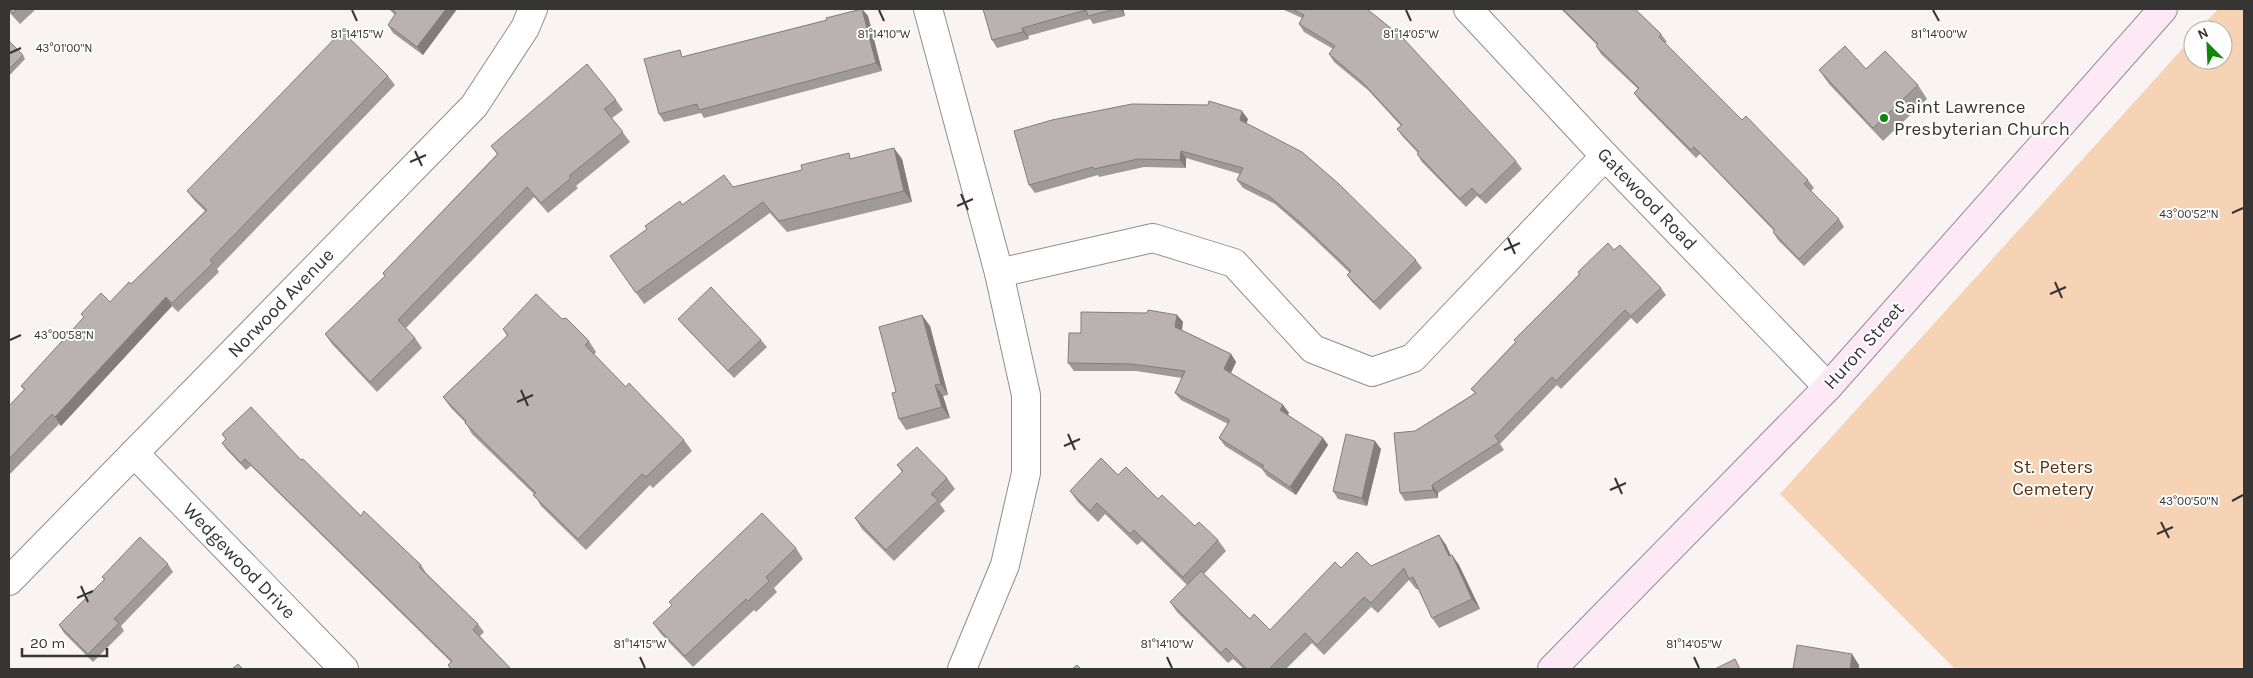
<svg xmlns="http://www.w3.org/2000/svg" width="2253" height="678" font-family="Karla,sans-serif">
	<style>
		.green { fill: #f6d3b5 }
		.lines { fill: none; stroke-linecap: round; stroke-linejoin: round }
		.street-casing { stroke: #928c8d; stroke-width: 30 }
		.secondary-casing { stroke: #928c8d; stroke-width: 30 }
		.street { stroke: #fff; stroke-width: 28 }
		.secondary { stroke: #fde8f5; stroke-width: 28 }
		.wall { fill: #9f9998 }
		.shaded-wall { fill: #827d7c }
		.building { fill: #b9b2b1; stroke: #827d7c }
		.ticks { fill: none; stroke: #373434; stroke-width: 2 }
		.poi-dot { fill: #0f8706; stroke: #fff; stroke-width: 2 }
		.labels { text-anchor: middle; dominant-baseline: central; stroke-width: 4; stroke-linejoin: round; paint-order: stroke }
		.poi-label { font-size: 19px; fill: #373434; stroke: #fff; text-anchor: start }
		.street-label { font-size: 19px; fill: #373434; stroke: #fff }
		.park-label { font-size: 19px; fill: #5a340e; stroke: #fff }
		.ticks-label { font-size: 12px; text-anchor: middle; fill: #373434; stroke: #fff; stroke-width: 4; stroke-linejoin: round; paint-order: stroke }
	</style>
	<rect width="100%" height="100%" fill="#f9f3f3"/>
	<path class="green" d="M2218 9H2244V669H1955L1780 494 2193 37V60H2223V30H2199Z"/>
	<g class="lines">
		<defs>
			<g id="street">
				<path d="M928 9 999 273 1153 238 1234 263 1313 349 1372 372 1413 358 1605 156"/>
				<path d="M1468 9 1605 156 1828 387"/>
				<path d="M134 453 344 669"/>
				<path d="M9 581 474 106 525 28 533 9"/>
				<path d="M962 669 1005 565 1026 473V395L999 273"/>
			</g>
			<path id="secondary" d="M1552 669 1828 387 2163 9"/>
		</defs>
		<use href="#street" class="street-casing"/>
		<use href="#secondary" class="secondary-casing"/>
		<use href="#street" class="street"/>
		<use href="#secondary" class="secondary"/>
	</g>
	<g class="wall">
		<path d="M9 9H36L20 24 9 12Z"/>
		<path d="M389 9H457L423 55 393 33 388 25 395 15Z"/>
		<path d="M862 9 868 16 882 71 704 118 701 113 664 122 659 114 685 56 827 20Z"/>
		<path d="M983 9H1123L1125 16 1093 24 1090 19 1028 36 1029 39 997 48 992 40Z"/>
		<path d="M1282 9H1367L1516 161 1522 169 1486 204 1477 196 1466 207 1422 162 1417 154 1418 153 1403 137 1397 129 1401 126 1368 90 1334 62 1329 54 1333 49 1304 32 1299 24 1302 18Z"/>
		<path d="M1561 9H1635L1661 34 1667 42 1665 43 1742 120 1808 180 1814 188 1811 191 1839 219 1844 227 1804 266 1778 240 1773 232 1774 231 1700 154 1696 158 1639 100 1634 93 1638 89 1601 54 1596 46 1597 45Z"/>
		<path d="M9 41 23 55 25 59 9 76Z"/>
		<path d="M1866 69 1918 85 1927 99 1883 141 1829 84 1819 70Z"/>
		<path d="M388 76 395 85 217 269 219 272 178 312 172 306 61 426 59 424 9 475V406L24 390 21 386 84 318 81 314 110 302 131 284 205 211 194 200 187 191Z"/>
		<path d="M616 100 623 110 612 118 630 142 576 186 578 188 548 213 534 197 406 328 415 338 422 348 377 392 332 344 325 334 385 276 383 273 497 154 491 146Z"/>
		<path d="M1248 119 1246 124 1416 260 1422 268 1380 310 1353 283 1347 275 1350 273 1306 231 1275 204 1243 188 1237 180 1240 174 1186 158V168L1144 167 1099 177 1098 175 1035 193 1029 185Z"/>
		<path d="M852 158 902 159 912 202 787 232 770 213 644 304 610 256 682 205 733 187Z"/>
		<path d="M1614 250 1661 288 1666 295 1637 324 1631 318 1561 389 1557 385 1500 444 1504 450 1438 493V498L1405 501 1400 493 1415 431 1475 393 1471 389 1579 274 1578 272Z"/>
		<path d="M1177 315 1183 322 1182 330 1231 354 1236 362 1231 373 1283 405 1289 413 1287 415 1323 438 1328 445 1296 495 1267 476 1262 469 1225 446 1219 438 1228 424 1181 400 1175 393 1182 378 1136 371H1074L1068 363 1081 333Z"/>
		<path d="M562 319 589 341 596 352 594 355 626 387 684 440 692 451 653 488 650 485 586 550 541 506 534 494 472 434 465 422 451 408 443 397 507 336 503 329Z"/>
		<path d="M678 319 761 340 767 347 734 378 684 326Z"/>
		<path d="M930 326 948 395 943 396 950 418 906 430 899 419 896 392Z"/>
		<path d="M222 434 301 460 361 516 421 565 426 573 478 624 484 632 480 636 511 669H451L448 665 451 662 251 466 246 470 227 450 222 443 226 439Z"/>
		<path d="M1381 449 1367 506 1338 499 1333 491Z"/>
		<path d="M897 465 947 478 955 489 940 504 945 511 894 561 862 529 855 518 902 472Z"/>
		<path d="M1118 475 1158 499 1195 526 1218 540 1226 551 1204 574 1250 619 1270 630 1341 568 1371 566 1439 535 1446 545 1451 556 1452 555 1459 565 1480 609 1439 628 1432 618 1418 589H1416L1409 580 1378 613 1371 607 1324 655 1312 643 1286 669H1244L1233 659 1228 663 1177 612 1170 602 1187 585 1142 541 1137 545 1105 514 1098 522 1078 502 1070 491Z"/>
		<path d="M796 548 803 559 774 588 777 592 756 612 754 610 693 667 661 634 653 623Z"/>
		<path d="M168 564 173 572 121 626 124 631 93 662 64 633 59 625 104 580 102 577Z"/>
	</g>
	<g class="shaded-wall">
		<path d="M446 9H457L423 55 417 47Z"/>
		<path d="M862 9 868 16 882 71 876 63Z"/>
		<path d="M1120 9H1123L1125 16Z"/>
		<path d="M1022 28 1028 36 1029 39 1023 32Z"/>
		<path d="M1242 111 1248 119 1245 128 1240 120Z"/>
		<path d="M894 148 902 159 912 202 904 191Z"/>
		<path d="M1181 151 1186 158V168L1180 160Z"/>
		<path d="M166 297 172 306 61 426 55 417Z"/>
		<path d="M922 315 930 326 948 395 941 384Z"/>
		<path d="M1177 315 1183 322 1181 335 1175 327Z"/>
		<path d="M1231 354 1236 362 1229 377 1224 369Z"/>
		<path d="M935 385 943 396 950 418 942 407Z"/>
		<path d="M1283 405 1289 413 1286 418 1280 410Z"/>
		<path d="M1323 438 1328 445 1296 495 1290 487Z"/>
		<path d="M1375 441 1381 449 1367 506 1362 498Z"/>
		<path d="M1432 485 1438 493V498L1433 490Z"/>
		<path d="M1439 535 1446 545 1456 567 1449 556Z"/>
		<path d="M1452 555 1459 565 1480 609 1472 599Z"/>
		<path d="M1852 654 1859 665V669H1850Z"/>
	</g>
	<g class="building">
		<path d="M9 9H17L13 13Z"/>
		<path d="M391 9H446L417 47 388 25 396 13Z"/>
		<path d="M862 9 876 63 699 110 697 104 659 114 644 59 680 50 682 57 827 20 826 18Z"/>
		<path d="M983 9H1116L1088 16 1086 10 1022 28 1023 32 992 40Z"/>
		<path d="M1292 9H1367L1403 38 1516 161 1480 196 1472 188 1460 199 1417 154 1419 152 1397 129 1402 125 1363 83 1329 54 1335 46 1299 24 1304 15Z"/>
		<path d="M1563 9H1635L1661 34 1659 37 1742 120 1746 116 1772 143 1808 180 1804 184 1839 219 1799 259 1773 232 1775 230 1694 147 1691 150 1634 93 1639 88 1596 46 1598 44Z"/>
		<path d="M342 31 388 76 210 260 213 263 172 303 166 297 55 417 52 414 9 459V406L25 389 21 386 84 317 81 314 101 293 110 302 129 282 131 284 207 210 187 191Z"/>
		<path d="M9 41 23 55 9 69Z"/>
		<path d="M1845 46 1866 69 1885 51 1918 85 1873 128 1819 70Z"/>
		<path d="M587 64 616 100 604 109 623 132 569 176 571 178 541 203 527 187 398 320 415 338 370 382 325 334 385 276 383 273 498 154 491 146Z"/>
		<path d="M1209 101 1242 111 1240 120 1302 152 1339 184 1416 260 1374 302 1347 275 1351 271 1301 223 1269 196 1237 180 1243 168 1181 151 1180 160 1138 159 1094 169 1093 167 1029 185 1014 131 1052 120 1132 104 1208 105Z"/>
		<path d="M894 148 904 191 779 221 763 202 636 293 610 256 647 229 645 226 680 201 682 205 724 175 733 187 802 170 801 165 849 153 850 159Z"/>
		<path d="M1608 243 1614 250 1620 245 1661 288 1631 316 1625 310 1556 381 1552 377 1495 436 1499 442 1432 485 1433 490 1400 493 1394 433 1415 431 1476 393 1471 389 1516 342 1514 340 1580 274 1578 272Z"/>
		<path d="M711 287 761 340 728 371 678 319Z"/>
		<path d="M536 294 562 319 566 318 589 341 585 345 626 387 629 383 684 440 646 477 642 474 578 539 533 495 536 493 465 423 466 421 443 397 508 335 503 329Z"/>
		<path d="M1148 310 1177 315 1175 327 1231 354 1224 369 1283 405 1280 410 1323 438 1290 487 1262 468 1264 466 1219 438 1230 420 1175 393 1185 371 1131 364 1068 363 1069 333H1081V312L1147 313Z"/>
		<path d="M922 315 941 384 935 385 942 407 899 419 892 393 896 392 879 327Z"/>
		<path d="M251 407 301 460 303 459 361 516 364 511 421 565 419 567 478 624 473 630 511 669H451L448 665 452 661 245 459 241 463 222 443 226 439 222 434Z"/>
		<path d="M1346 434 1375 441 1362 498 1333 491Z"/>
		<path d="M917 447 947 478 931 494 938 500 886 550 855 518 903 471 897 465Z"/>
		<path d="M1101 458 1118 475 1126 467 1158 499 1162 495 1195 526 1199 522 1218 540 1183 577 1134 530 1130 534 1097 503 1090 511 1070 491Z"/>
		<path d="M762 513 796 548 766 577 769 581 748 601 746 599 685 656 653 623 672 605 669 602Z"/>
		<path d="M1439 535 1449 556 1452 555 1472 599 1432 618 1413 577 1409 579 1404 568 1371 603 1364 597 1317 645 1305 633 1269 669H1247L1226 648 1221 653 1170 602 1201 571 1250 619 1254 614 1270 630 1335 562 1341 568 1357 552 1371 566Z"/>
		<path d="M140 537 168 564 114 619 119 623 88 654 59 625 105 579 102 577Z"/>
		<path d="M1797 645 1852 654 1850 669H1793Z"/>
		<path d="M1735 659 1740 669H1715Z"/>
		<path d="M238 664 243 669H232Z"/>
		<path d="M1077 665 1081 669H1072Z"/>
	</g>
	<path class="ticks" d="M352 10 357 21M879 10 884 21M1406 10 1411 21M1933 10 1939 21M10 53 21 48M415 151 422 166M410 162 426 155M961 194 968 210M957 206 973 199M2232 213 2243 208M1508 238 1515 254M1504 250 1520 243M2055 282 2062 298M2050 294 2066 287M10 340 21 335M521 390 528 406M517 402 533 395M1068 434 1075 450M1064 446 1080 439M1615 478 1622 494M1610 490 1626 483M2232 501 2243 495M2161 522 2169 538M2157 534 2173 527M81 586 88 602M77 598 93 591M640 657 645 668M1167 657 1172 668M1694 657 1699 668"/>
	<circle class="poi-dot" cx="1884" cy="118" r="5"/>
	<g class="labels">
		<g class="poi-label">
			<text x="1894" y="107">Saint Lawrence<tspan x="1894" dy="22">Presbyterian Church</tspan></text>
		</g>
		<g class="street-label">
			<text transform="translate(1647 199) rotate(46)">Gatewood Road</text>
			<text transform="translate(281 303) rotate(-46)">Norwood Avenue</text>
			<text transform="translate(1864 346) rotate(-48)">Huron Street</text>
			<text transform="translate(239 561) rotate(46)">Wedgewood Drive</text>
		</g>
		<g class="park-label">
			<text x="2053" y="467">St. Peters<tspan x="2053" dy="22">Cemetery</tspan></text>
		</g>
	</g>
	<g class="ticks-label">
		<text x="357" y="38">81°14'15"W</text>
		<text x="884" y="38">81°14'10"W</text>
		<text x="1411" y="38">81°14'05"W</text>
		<text x="1939" y="38">81°14'00"W</text>
		<text x="64" y="52">43°01'00"N</text>
		<text x="2189" y="218">43°00'52"N</text>
		<text x="64" y="339">43°00'58"N</text>
		<text x="2189" y="505">43°00'50"N</text>
		<text x="640" y="648">81°14'15"W</text>
		<text x="1167" y="648">81°14'10"W</text>
		<text x="1694" y="648">81°14'05"W</text>
	</g>
	<rect width="2253" height="678" fill="none" stroke="#373434" stroke-width="20"/>
	<g transform="translate(2208 45) rotate(336)"><circle r="24" fill="#ffffff" stroke="#afaeae"/>
	<path d="M0-4L9 19L0 12L-9 19Z" fill="#0f8706"/>
	<text y="-8" font-size="14" font-weight="bold" text-anchor="middle" fill="#373434">N</text>
	</g>
	<path d="M22 648v8h85v-8" fill="none" stroke="#373434" stroke-width="2.5"/>
	<text x="30" y="648" font-size="15" fill="#373434" stroke="#ffffff" stroke-width="4" paint-order="stroke">20 m</text>
</svg>
